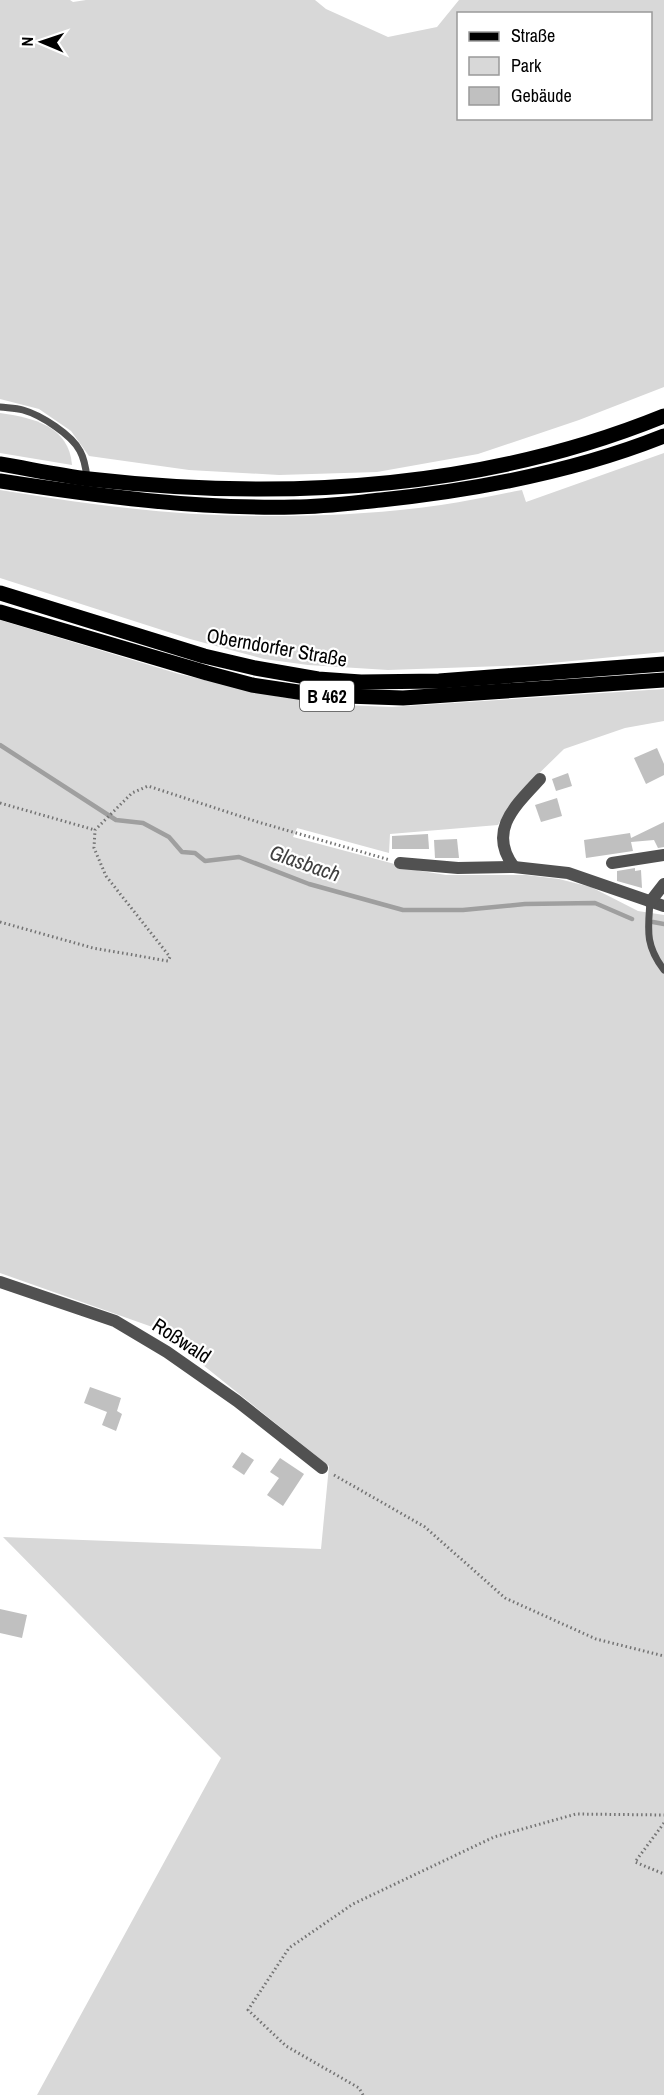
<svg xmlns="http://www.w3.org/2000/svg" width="664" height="2095" font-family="'Archivo Narrow',sans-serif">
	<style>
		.green { fill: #d8d8d8; fill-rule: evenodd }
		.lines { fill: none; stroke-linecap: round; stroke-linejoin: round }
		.stream { stroke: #9f9f9f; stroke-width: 4.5 }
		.building { fill: #c0c0c0 }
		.path { stroke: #737373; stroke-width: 3; stroke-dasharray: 1.5 3; stroke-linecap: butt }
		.lane { stroke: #515151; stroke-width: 7 }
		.street { stroke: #515151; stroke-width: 12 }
		.primary { stroke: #000; stroke-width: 15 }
		.labels { text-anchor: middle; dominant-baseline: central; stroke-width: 4.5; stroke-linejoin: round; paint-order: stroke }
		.shield { fill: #fff; stroke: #4c4c4c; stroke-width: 1.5 }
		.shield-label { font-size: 18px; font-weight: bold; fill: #000 }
		.street-label { font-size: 20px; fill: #000; stroke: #fff }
		.water-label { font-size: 21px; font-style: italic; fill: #404040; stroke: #fff }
	</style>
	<rect width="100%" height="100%" fill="#fff"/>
	<g class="green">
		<path d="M0 0H70L73 2 86 0H315L326 9 388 37 437 27 459 0H664V387L579 420 478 454 377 472 279 475 189 470 89 456 71 431 39 409 0 399ZM458 14H650V118H458Z"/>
		<path d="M0 413C34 418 69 426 72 465L0 453Z"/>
		<path d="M664 453V652L531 665 388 670 308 665 264 659 190 639 0 578V490C90 505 181 517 273 516 328 516 386 513 441 505 468 501 495 495 522 490L526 502Z"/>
		<path d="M0 620 179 674 280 697 344 705 392 707 664 689V721L625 728 564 749 523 789 508 807 498 825 390 834 389 853 297 828 293 837 421 871 446 875H526L559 879 591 887 638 911 664 915V2095H37L221 1758 3 1537 321 1549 329 1466 158 1329 0 1273Z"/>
	</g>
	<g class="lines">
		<g class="stream">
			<path d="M0 745 116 820 143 823 169 837 182 852 195 853 205 861 239 857 309 884 403 910H463L525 904 595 903 632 919"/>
			<path d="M653 922 664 924"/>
		</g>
	</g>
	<g class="building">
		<path d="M657 748 664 764V775L646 784 634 758Z"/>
		<path d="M568 773 572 786 556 791 552 779Z"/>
		<path d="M557 798 562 816 541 822 535 805Z"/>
		<path d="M664 822V847L658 848 654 840 631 842 633 851 586 858 584 840 630 833 631 838Z"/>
		<path d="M428 834 429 849H392V836Z"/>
		<path d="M457 839 459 858H435L434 840Z"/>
		<path d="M635 868V871L641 870 642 888 617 881V871Z"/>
		<path d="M90 1387 121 1398 117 1411 122 1414 116 1431 102 1425 107 1412 84 1403Z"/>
		<path d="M242 1452 254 1460 244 1475 232 1467Z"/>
		<path d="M280 1458 304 1474 283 1506 267 1495 279 1478 270 1472Z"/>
		<path d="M0 1609 27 1615 22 1638 0 1633Z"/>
	</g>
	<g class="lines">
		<g class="path">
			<path d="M0 803 95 830"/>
			<path d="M0 922 93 948 168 961 170 957 106 876 94 848 95 830 132 793 148 786 258 822 390 860"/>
			<path d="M334 1475 425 1527 505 1598 596 1639 664 1656"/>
			<path d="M664 1823 635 1862 664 1874"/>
			<path d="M363 2095 359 2088 286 2046 248 2010 289 1948 353 1904 494 1837 576 1814 664 1815"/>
		</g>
		<g class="lane">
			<path d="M0 407C8 408 16 408 23 410 41 415 72 435 80 451 85 460 86 469 87 478"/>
			<path d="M650 902C648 930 645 945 664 970"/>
		</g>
		<g class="street">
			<path d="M400 863 458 868 514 867 568 873 664 906"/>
			<path d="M612 863 664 855"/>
			<path d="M514 867C487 831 515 806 540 779"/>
			<path d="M650 902 664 884"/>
			<path d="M0 1282 115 1321 167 1352 237 1401 322 1468"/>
		</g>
		<g class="primary">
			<path d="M0 464C30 469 59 475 89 479 283 501 482 490 664 416"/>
			<path d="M0 481C97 496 196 509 294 507 323 507 352 503 381 500 477 490 574 472 664 436"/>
			<path d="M0 593 204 656 255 668 318 679 361 682 439 681 664 664"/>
			<path d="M0 612 207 673 252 685 318 695 403 698 664 680"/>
		</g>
	</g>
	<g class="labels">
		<rect class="shield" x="300" y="681" width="54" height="30" rx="4.5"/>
		<g class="shield-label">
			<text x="327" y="696">B 462</text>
		</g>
		<g class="street-label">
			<text transform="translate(277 647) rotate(10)">Oberndorfer Straße</text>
			<text transform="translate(182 1340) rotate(33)">Roßwald</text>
		</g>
		<g class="water-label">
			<text transform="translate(305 863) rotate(19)">Glasbach</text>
		</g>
	</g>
	<rect x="457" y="12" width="195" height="108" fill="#ffffff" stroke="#999999" stroke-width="1.5"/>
	<rect x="469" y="32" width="30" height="9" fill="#000000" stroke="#999999" stroke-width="1.5"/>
	<text x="511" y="42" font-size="18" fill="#000000">Straße</text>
	<rect x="469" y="57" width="30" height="18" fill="#d8d8d8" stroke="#999999" stroke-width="1.5"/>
	<text x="511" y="72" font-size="18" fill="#000000">Park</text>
	<rect x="469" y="87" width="30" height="18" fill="#c0c0c0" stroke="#999999" stroke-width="1.5"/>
	<text x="511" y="102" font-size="18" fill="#000000">Gebäude</text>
	<g transform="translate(42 42) rotate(272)" stroke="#ffffff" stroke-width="4.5" paint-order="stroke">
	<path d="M0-4.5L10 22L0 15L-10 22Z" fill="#000000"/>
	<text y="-9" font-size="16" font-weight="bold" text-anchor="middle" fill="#000000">N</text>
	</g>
</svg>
